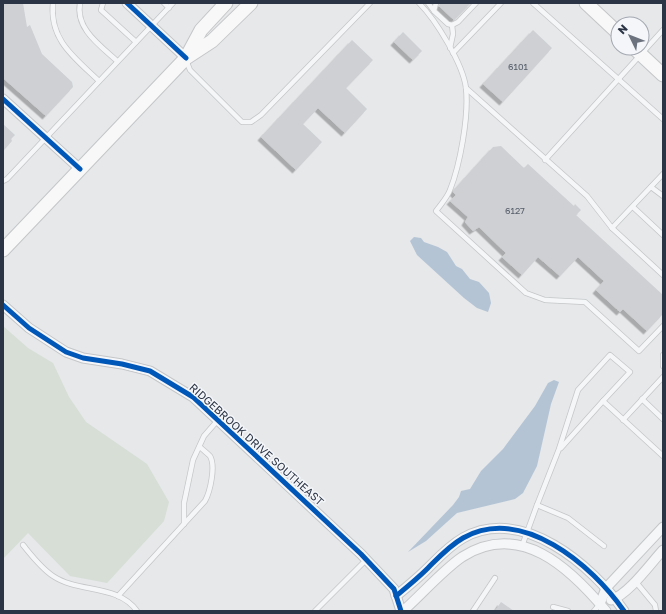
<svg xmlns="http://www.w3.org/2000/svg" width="666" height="614" font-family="'Golos Text',sans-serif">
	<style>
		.green { fill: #d6ded6 }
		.water { fill: #b4c4d5 }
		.building { fill: #ced0d3; filter: url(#shadow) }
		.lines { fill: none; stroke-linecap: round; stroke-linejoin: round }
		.lane-casing { stroke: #c4c6c8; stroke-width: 6 }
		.street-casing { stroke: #c4c6c8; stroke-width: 11 }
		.secondary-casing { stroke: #c4c6c8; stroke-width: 15 }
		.lane { stroke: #f5f6f7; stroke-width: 4.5 }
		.street { stroke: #f5f6f7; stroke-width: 9 }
		.secondary { stroke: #f8f8f8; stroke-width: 13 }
		.cycleway-casing { stroke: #f4f6f9; stroke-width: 8 }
		.cycleway { stroke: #0057b8; stroke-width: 5 }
		.labels { text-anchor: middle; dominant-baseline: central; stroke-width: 3; stroke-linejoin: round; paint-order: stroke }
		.number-label { font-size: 9px; fill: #545c69 }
		.street-label { font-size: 11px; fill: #2b3445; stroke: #f4f6f9 }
	</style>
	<defs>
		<filter id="shadow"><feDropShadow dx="-3.5" dy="3.5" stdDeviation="0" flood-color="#0004"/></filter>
	</defs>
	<rect width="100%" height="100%" fill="#e6e8ea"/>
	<path class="green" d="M3 326 28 348 53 363 69 397 86 422 147 464 169 502 164 521 107 583 70 576 28 533 3 559Z"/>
	<g class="water">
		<path d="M414 237 421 238 424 242 438 247 447 252 456 266 462 269 470 279 479 282 489 293 491 303 488 312 477 308 464 298 417 255 410 241Z"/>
		<path d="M554 380 559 382 551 404 537 466 523 493 515 499 457 513 426 541 408 552 453 505 459 497 461 491 470 489 481 471 503 449 535 406 548 383Z"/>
	</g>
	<g class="building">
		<path d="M3 3H23L27 27 30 25 42 54 72 82 73 87 46 116 3 78Z"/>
		<path d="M440 3H471L454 20 439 6Z"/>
		<path d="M533 30 552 48 503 102 483 84Z"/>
		<path d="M403 32 422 51 413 60 394 42Z"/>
		<path d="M352 40 373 60 346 88 367 109 345 133 318 108 303 124 322 142 296 170 261 137Z"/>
		<path d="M3 124 15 135 11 139 12 141 3 151Z"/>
		<path d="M501 146 524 168 528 164 574 206 575 204 581 210 576 215 663 295V314L647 331 623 309 620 312 596 290 604 281 578 257 560 276 538 257 522 275 502 257 506 253 479 227 473 231 465 222 468 217 450 201 456 195 453 192 454 190 493 147Z"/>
		<path d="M501 602 514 611H495Z"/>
	</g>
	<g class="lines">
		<defs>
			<g id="lane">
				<path d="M53 3C49 40 75 58 99 81"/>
				<path d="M80 3C75 29 101 46 117 61"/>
				<path d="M103 3 101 10 136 42"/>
				<path d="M164 3 169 8"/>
				<path d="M419 3C436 20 463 64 466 88 469 116 460 165 450 190 447 198 441 204 436 211L526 293 545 300 585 302 639 351 663 326"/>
				<path d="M428 3 434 11"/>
				<path d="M436 3 434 11 448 24 452 25 458 22 476 3"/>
				<path d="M533 3 663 119"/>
				<path d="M450 48 453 34 452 25"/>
				<path d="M453 53 501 3"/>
				<path d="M186 60 190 70 242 122H251L261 115 370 3"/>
				<path d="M466 88 587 196 612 228 663 275"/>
				<path d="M545 160 663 30"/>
				<path d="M3 181 7 179 173 3"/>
				<path d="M651 187 663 196"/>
				<path d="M633 207 663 235"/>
				<path d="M612 228 663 174"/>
				<path d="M663 355V366"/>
				<path d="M642 399 663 419"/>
				<path d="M623 420 663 377"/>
				<path d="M561 448 603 401"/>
				<path d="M537 505 568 518 604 546"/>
				<path d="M184 524V503L193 460 204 436 218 420"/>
				<path d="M23 545C32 556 41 568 53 576 78 593 118 584 137 611"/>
				<path d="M522 546 537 505 559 449 578 390 610 355 630 372 603 401 663 456"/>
				<path d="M635 581 655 605 656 611"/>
				<path d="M118 596 205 501C210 492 216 466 210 456 207 453 203 450 200 447"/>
				<path d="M553 607 568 611"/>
				<path d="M315 611 366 560"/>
				<path d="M473 611 495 578"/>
				<path d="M594 611 600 604"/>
			</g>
			<g id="street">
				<path d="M127 3 186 58"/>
				<path d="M3 99 80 169"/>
				<path d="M3 305 29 328 66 352 83 358 122 364 150 371 193 397 361 554 394 589 401 611"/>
				<path d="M396 596C407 587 418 578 428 568 439 557 449 546 463 538 522 505 592 565 624 611"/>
				<path d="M611 600C629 594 650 564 663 550"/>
				<path d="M600 604 606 588 663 527"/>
				<path d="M403 611C421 595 443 570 462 557 520 520 570 568 606 611"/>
			</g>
			<g id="secondary">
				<path d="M586 3 618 33"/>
				<path d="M634 48 663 75"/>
				<path d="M187 56 201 30 226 3"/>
				<path d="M3 250 186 58 212 41 251 3"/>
			</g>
		</defs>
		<use href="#lane" class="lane-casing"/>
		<use href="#street" class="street-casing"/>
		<use href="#secondary" class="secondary-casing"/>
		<use href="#lane" class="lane"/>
		<use href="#street" class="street"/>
		<use href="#secondary" class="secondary"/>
		<defs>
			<g id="cycleway">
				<path d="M127 3 186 58"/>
				<path d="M3 99 80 169"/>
				<path d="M3 305 29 328 66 352 83 358 122 364 150 371 193 397 361 554 394 589 401 611"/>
				<path d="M396 596C407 587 418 578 428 568 439 557 449 546 463 538 522 505 592 565 624 611"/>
			</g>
		</defs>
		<use href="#cycleway" class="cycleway-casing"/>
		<use href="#cycleway" class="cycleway"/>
	</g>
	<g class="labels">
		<g class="number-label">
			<text x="518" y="66">6101</text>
			<text x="515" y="210">6127</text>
		</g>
		<g class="street-label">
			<text transform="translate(257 444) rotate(42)">RIDGEBROOK DRIVE SOUTHEAST</text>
		</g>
	</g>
	<rect width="666" height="614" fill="none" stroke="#2b3445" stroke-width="8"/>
	<g transform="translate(630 36) rotate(313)"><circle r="19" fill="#f4f6f9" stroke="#a4a8b1"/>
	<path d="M0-3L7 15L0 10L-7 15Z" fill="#6c737f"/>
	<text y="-6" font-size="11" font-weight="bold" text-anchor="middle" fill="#2b3445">N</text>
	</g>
</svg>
